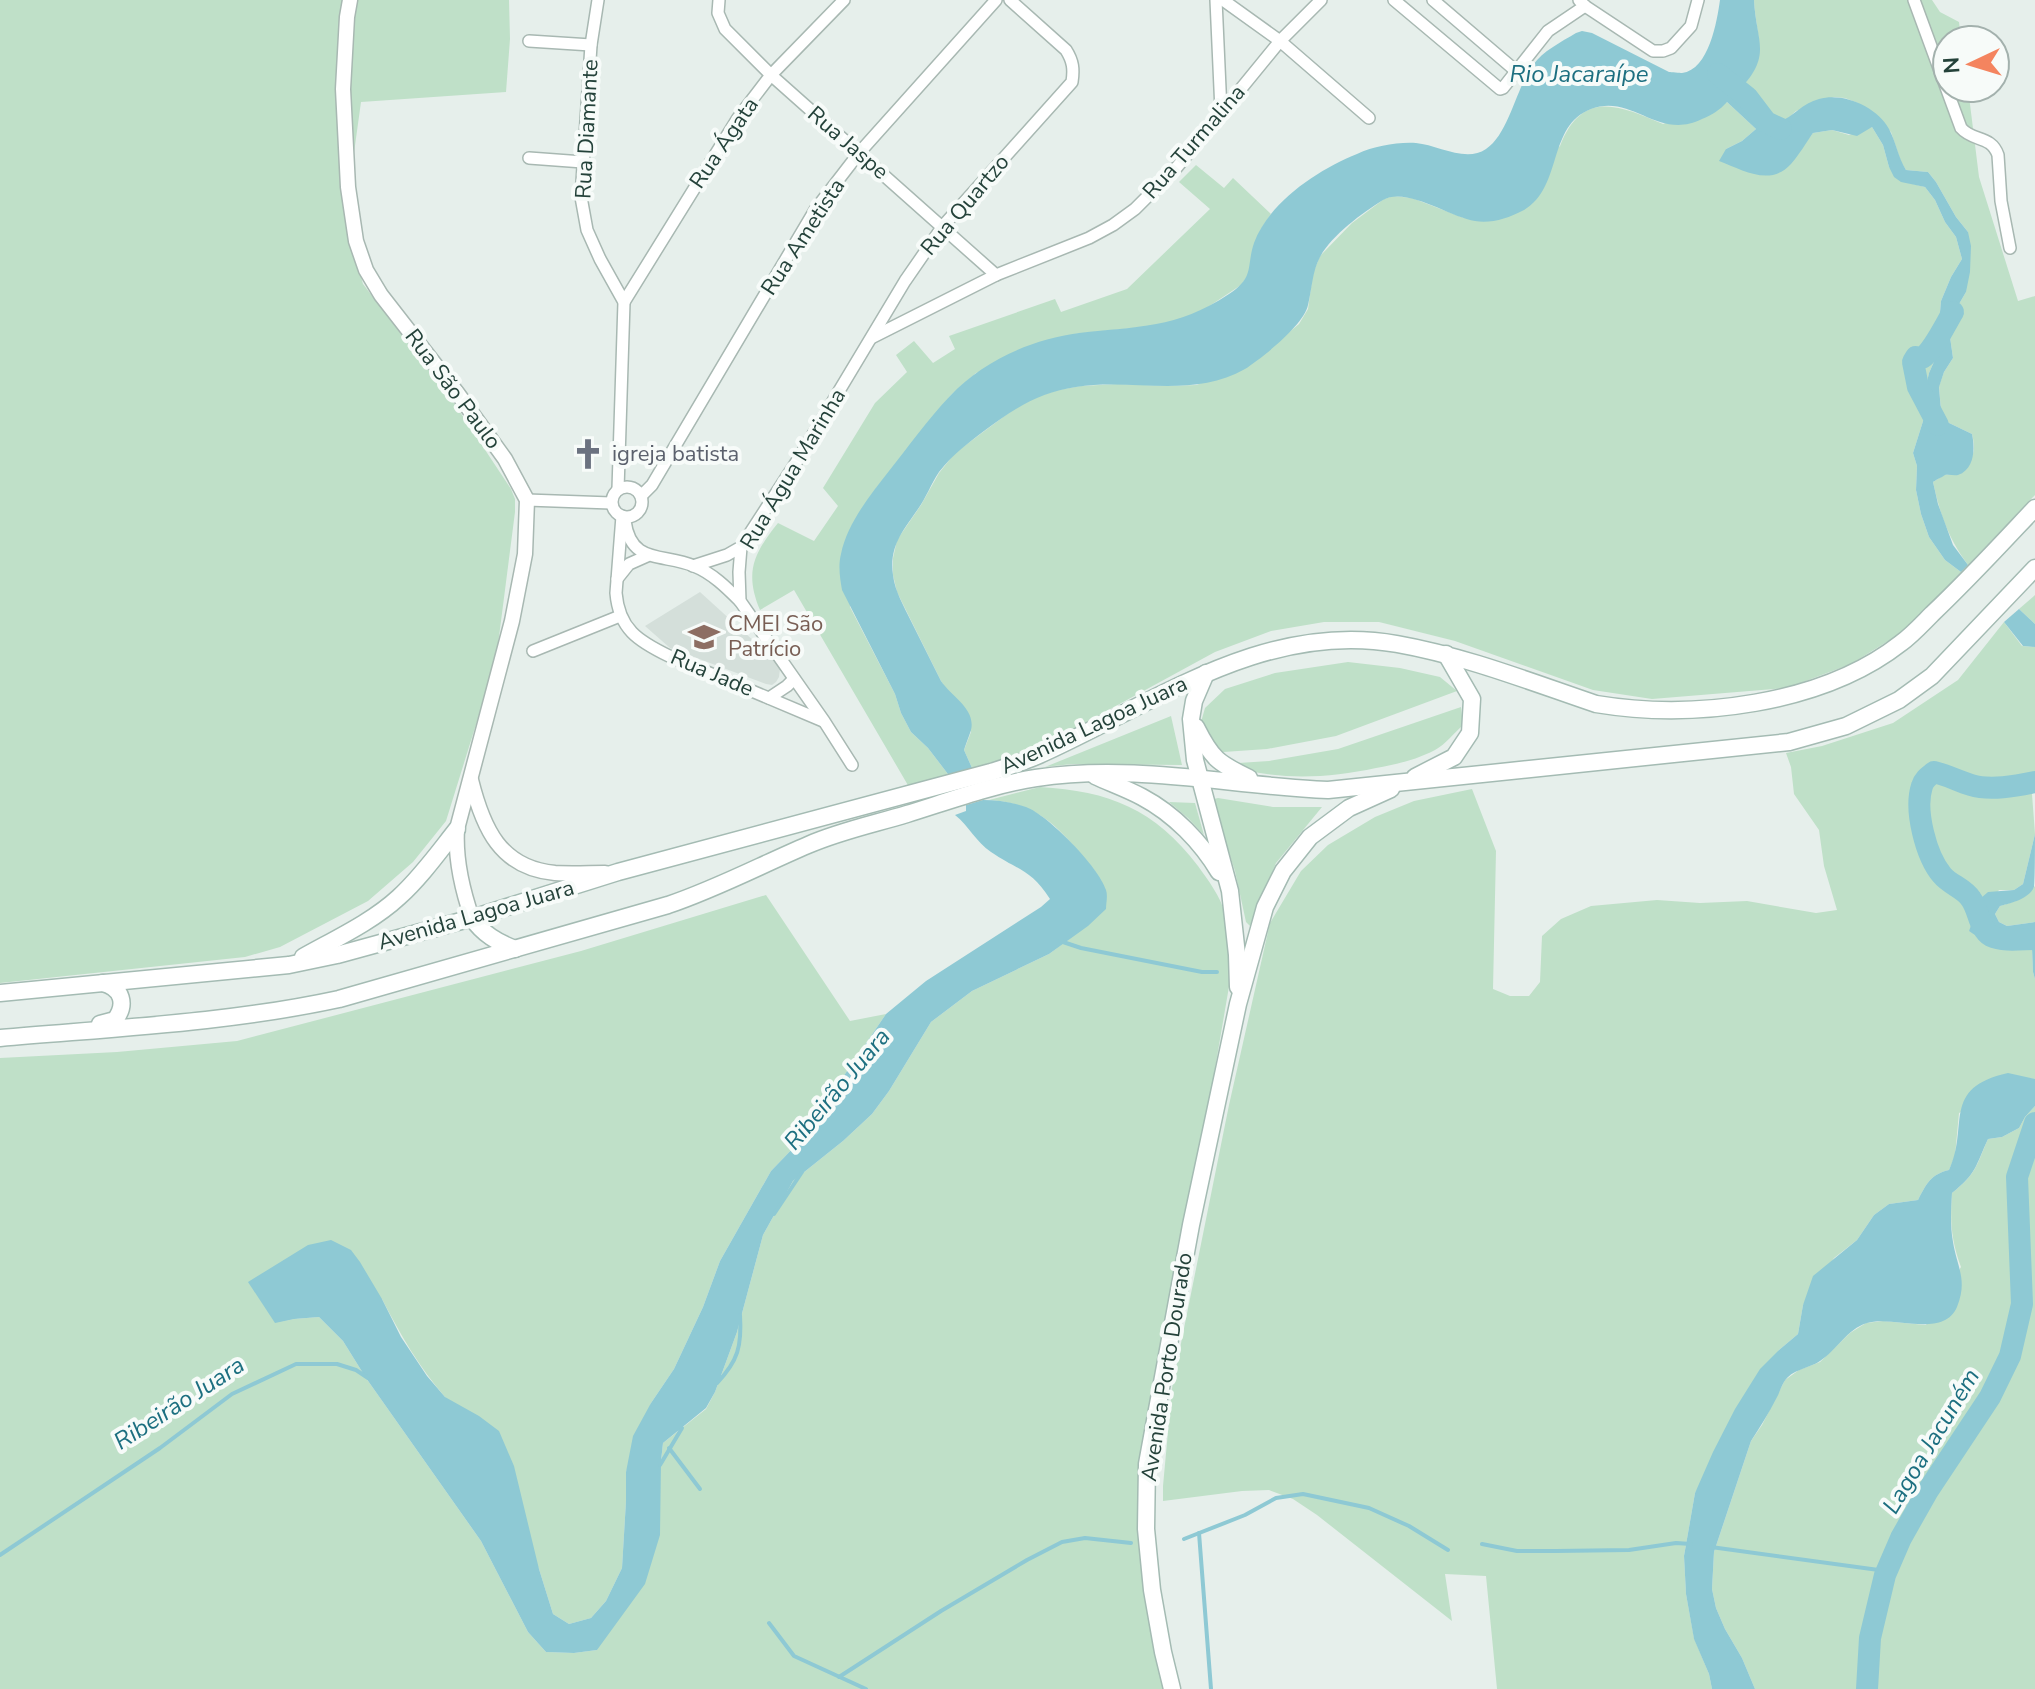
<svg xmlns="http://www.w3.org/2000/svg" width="2035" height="1689" font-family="'Nunito Sans',sans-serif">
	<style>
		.built { fill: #d4dfda }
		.green { fill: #bfe0c8 }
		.water { fill: #8ec9d4 }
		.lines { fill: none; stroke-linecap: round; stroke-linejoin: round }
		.stream { stroke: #8ec9d4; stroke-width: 4 }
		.river { stroke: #8ec9d4; stroke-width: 22 }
		.minor-casing { stroke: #a8b8b2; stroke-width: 14 }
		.tertiary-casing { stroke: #a8b8b2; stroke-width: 17 }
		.secondary-casing { stroke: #a4bbb3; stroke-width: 19 }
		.minor { stroke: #fff; stroke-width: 11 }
		.tertiary { stroke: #fff; stroke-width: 14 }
		.secondary { stroke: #fff; stroke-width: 16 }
		.labels { text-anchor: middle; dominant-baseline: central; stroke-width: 8; stroke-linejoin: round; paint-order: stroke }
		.street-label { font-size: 22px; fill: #24423a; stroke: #f7fbf9 }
		.worship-label { font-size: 22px; fill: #5b616d; stroke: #f7fbf9; text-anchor: start }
		.education-label { font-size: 22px; fill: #785e54; stroke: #f7fbf9; text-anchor: start }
		.water-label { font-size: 24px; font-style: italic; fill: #1c6f80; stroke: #f7fbf9 }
	</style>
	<rect width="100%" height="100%" fill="#e6efeb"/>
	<path class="built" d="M700 592 777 662 780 669 779 677 776 682 772 685 766 684 670 648 645 626Z"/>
	<g class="green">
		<path d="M0 0H509L510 39 506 92 361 102 345 218 363 284 456 406 511 489 515 499V512L496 660 446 821 413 862 368 901 280 947 245 957 0 983Z"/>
		<path d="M1754 0H1932L1940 12 1959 22 1961 40H1947V88H1968L1979 177 2018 301 2035 296V495L1968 565C1948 538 1940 514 1933 482L1944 475 1960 474C1972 459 1977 454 1972 434L1947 422 1941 411 1939 386 1944 372 1953 358 1949 330 1955 311 1966 292 1968 232 1956 217 1936 182 1928 172 1906 170 1901 162 1891 132 1858 103 1845 98 1834 97 1796 111 1786 120 1776 123 1755 109 1738 90C1771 58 1756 39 1754 0Z"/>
		<path d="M1727 102 1756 129 1742 141 1726 149 1802 147 1813 133 1832 130 1849 135 1872 127 1883 145 1889 167 1901 181 1925 187 1935 200 1945 222 1956 237 1962 259 1951 277 1941 301 1936 357 1929 373 1924 395V418L1913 453 1917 466 1916 490 1921 514 1929 537 1945 560 1961 572 1909 628 1851 664 1787 688 1652 699 1593 690 1455 641 1379 622H1324L1271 631 1215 652 1037 749 972 768 964 750 971 732 941 681 897 592 893 575V558L897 540 921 505 939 473 955 453 1014 409 1036 397 1058 390 1081 386 1118 384 1169 386 1197 385 1270 348 1299 324 1308 309 1313 273 1320 256 1352 223 1384 199 1393 196 1412 198 1464 218 1560 146C1582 89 1619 105 1663 124Z"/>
		<path d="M1196 165 1224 188 1233 178 1271 214 1261 229 1249 274 1241 285 1202 311 1178 320 1153 326 1075 334 976 373 951 395 877 487 860 512 850 607 895 694 901 713 911 732 928 748 951 778 909 787 794 590 760 610C744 572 754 553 778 523L814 541 838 506 823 488 875 403 907 372 896 355 914 341 933 363 955 349 949 336 1055 299 1061 312 1127 289 1210 209 1179 182Z"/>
		<path d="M2035 595V624L2019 609Z"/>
		<path d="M2004 622 2022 646 2035 647V776L2031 781 2035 834 2023 884 2014 890H1999L1969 931 2024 940 2032 948 2033 972 2035 979V1079L2027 1078 1959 1113 1955 1156 1949 1170C1931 1174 1926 1184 1918 1200L1889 1204 1874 1215 1857 1240 1834 1258 1803 1305 1798 1334 1779 1350 1695 1493 1684 1556 1686 1594 1694 1638 1709 1674 1712 1689H1497L1486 1576 1445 1574 1452 1621 1317 1515 1293 1499 1269 1490 1242 1491 1163 1501V1486L1172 1388 1229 1105 1270 923 1301 871 1328 845 1375 817 1414 801 1472 789 1496 851 1493 989 1510 996H1529L1540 982 1542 936 1561 919 1591 906 1657 900 1700 903 1747 901 1816 913 1837 910 1824 866 1819 830 1794 794 1791 767 1786 753 1822 746 1893 723 1958 680Z"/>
		<path d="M1348 662 1400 668 1440 677 1457 691 1336 736 1267 749 1209 753 1199 729 1205 708 1225 689 1275 673Z"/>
		<path d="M1461 707 1463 725C1454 733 1446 744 1435 750 1416 760 1397 764 1376 768 1324 779 1275 781 1223 764L1269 761 1338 749Z"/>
		<path d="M1171 716 1182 765 1072 764 1045 767Z"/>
		<path d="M1040 787C1109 791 1155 809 1198 866 1208 880 1221 897 1225 914 1230 931 1230 951 1232 969L1144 1484 1167 1689H0V1058L117 1052 237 1041 581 951 766 895 850 1021 886 1014 798 1143 771 1171 720 1261 703 1307 674 1369 651 1403 626 1472V1501L622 1568 606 1601 591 1618 569 1624 553 1614 539 1569 445 1397C419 1367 400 1334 382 1299L275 1323 294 1319 319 1317 343 1341 366 1378 481 1541 528 1632 546 1652 574 1653 597 1650 661 1461 663 1443 706 1409 715 1392 737 1332 763 1235 793 1181 843 1141 872 1114 889 1091 931 1022 972 991 1049 954 1068 940 1095 871C1063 833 1043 803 989 800Z"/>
		<path d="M1218 798 1273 807H1322L1276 863 1250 926 1246 922 1235 871 1213 804 1214 799Z"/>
		<path d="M1169 802 1195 803 1204 835 1188 818Z"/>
		<path d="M2035 886V922L2007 926 1999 922 1995 914 2000 906C2014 902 2025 898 2035 886Z"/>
		<path d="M2035 1106V1689H1755L1742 1658 1725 1629 1716 1608 1712 1589 1714 1552 1751 1441 1762 1425 1785 1380 1799 1370 1820 1362 1850 1333 1866 1323 1883 1321 1926 1325 1961 1267C1951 1240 1950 1221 1952 1193 1977 1173 1976 1166 1988 1139L2002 1137 2019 1128 2025 1117Z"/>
	</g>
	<g class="water">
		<path d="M1720 0H1754C1756 42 1773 55 1739 90L1755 109 1776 123C1793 118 1802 103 1819 99 1844 92 1877 107 1889 129 1896 142 1898 157 1906 170L1928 172 1936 182 1956 217 1968 232 1971 246 1970 272 1966 292 1955 311 1949 330 1953 358 1944 372 1939 387 1941 411 1947 422 1972 434C1975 448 1975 469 1958 475 1954 476 1949 474 1945 475 1944 476 1934 481 1933 482L1938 504 1953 545 1968 565 1961 572 1945 560 1929 537 1921 514 1916 490 1917 466 1913 453 1924 418V395L1929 373 1936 357 1941 301 1951 277 1962 259 1956 237 1945 222 1935 200 1925 187 1901 182 1894 177 1889 167 1883 145 1872 127 1857 136 1832 130 1813 133C1806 143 1799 155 1791 164 1770 187 1743 170 1719 161L1726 149 1742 141 1756 129 1727 102C1720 110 1712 115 1702 119 1658 141 1632 93 1591 109 1546 126 1564 189 1522 211 1509 218 1490 224 1475 221 1450 217 1406 186 1383 200 1362 213 1331 236 1320 257 1312 272 1312 289 1308 305 1304 325 1262 358 1245 369 1193 399 1132 378 1076 387 1040 392 1013 409 984 431 967 444 952 455 939 472 931 484 926 498 918 509 903 531 889 546 893 575 895 592 904 606 911 621 921 641 931 661 941 681 952 697 976 709 971 730 969 737 966 743 964 750L972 768 951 778 928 748 911 732 901 713 895 694 842 590C840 578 838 566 841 554 847 524 870 495 889 471 909 446 928 419 950 396 983 361 1032 339 1079 333 1138 326 1176 329 1229 294 1255 277 1246 267 1254 243 1269 202 1319 169 1357 154 1375 146 1396 142 1416 143 1438 145 1466 163 1486 149 1509 134 1516 88 1533 65 1543 51 1561 42 1576 33L1582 31 1592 33 1669 72C1671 72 1680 73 1682 73 1709 70 1717 21 1720 0Z"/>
		<path d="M2019 609 2035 624V647L2023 646 2004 622Z"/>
		<path d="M983 800C997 800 1012 802 1026 807 1048 815 1099 867 1106 890 1108 896 1106 903 1106 909L1088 926 1049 954 972 991 931 1022 889 1091 872 1114 843 1141 793 1181 763 1235 737 1332 715 1392 706 1408 663 1443 661 1461 660 1535 645 1584 597 1650 574 1653 546 1652 528 1632 481 1541 366 1378 343 1341 319 1317 294 1319 275 1323 248 1282 308 1245 331 1240 351 1250 360 1262 382 1299 401 1337 427 1376 445 1397 479 1416 499 1431 514 1466 539 1569 553 1614 569 1624 591 1618 606 1601 622 1568 626 1501V1472L633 1436 651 1403 674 1369 703 1307 720 1261 771 1171 798 1143 886 1014 926 981 1041 907 1050 899C1031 869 1017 870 991 852 976 842 969 826 955 815L966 811V805Z"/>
		<path d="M2035 834C2035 845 2035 879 2034 887 2029 899 2011 903 2000 906L1995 914 1999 922 2007 926 2035 922V979L2033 972 2032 948 2024 940C2004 941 1986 944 1969 931L1981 898 1988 892 2014 890 2023 884Z"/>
		<path d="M2008 1073 2035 1079V1106L2025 1117 2019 1128 2002 1137 1988 1139C1975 1167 1977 1173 1952 1193 1951 1210 1950 1225 1953 1242 1957 1267 1968 1280 1957 1307 1943 1339 1893 1315 1867 1323 1847 1329 1837 1350 1820 1361 1808 1369 1792 1369 1784 1382 1781 1387 1779 1394 1776 1399 1769 1413 1760 1427 1751 1441L1714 1552 1712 1589 1716 1608 1725 1629 1742 1658 1755 1689H1712L1709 1674 1694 1639 1686 1594 1684 1556 1695 1493 1713 1452 1735 1409 1760 1369 1779 1350 1798 1334 1803 1305 1813 1276 1857 1240 1874 1215 1889 1204 1918 1200C1926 1184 1931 1174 1949 1170 1970 1126 1940 1088 2008 1073Z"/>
	</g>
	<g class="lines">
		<g class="stream">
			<path d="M1060 941 1081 948 1202 972H1217"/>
			<path d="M774 1214 802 1172"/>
			<path d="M717 1383C738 1361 742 1346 740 1315"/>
			<path d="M669 1448 700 1489"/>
			<path d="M660 1465 682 1428"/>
			<path d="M1199 1533 1211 1689"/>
			<path d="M1184 1539 1245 1515 1276 1498 1303 1494 1369 1508 1409 1526 1448 1550"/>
			<path d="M1482 1544 1517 1551H1556L1629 1550 1676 1543 1691 1544"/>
			<path d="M1711 1547 1886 1571"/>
			<path d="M0 1555 160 1448 232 1394 296 1364H337L356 1370 368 1378"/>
			<path d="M769 1623 794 1656 866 1689"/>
			<path d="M839 1677 941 1611 1027 1560 1062 1542 1085 1538 1131 1543"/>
		</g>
		<g class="river">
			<path d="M1718 74 1747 97 1766 122 1781 129"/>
			<path d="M1938 425 1918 387 1913 362 1916 357 1922 358C1933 351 1945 325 1953 312"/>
			<path d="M2035 782C2016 786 1990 791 1971 785 1958 781 1947 775 1934 772 1929 776 1924 779 1922 786 1914 810 1926 856 1942 875 1950 885 1964 888 1971 899 1979 910 1979 929 1991 936 2004 942 2022 939 2035 939"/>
			<path d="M1867 1689 1870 1638 1885 1575 1901 1538 1927 1492 1990 1397 2010 1356 2022 1304 2017 1177 2035 1123"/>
		</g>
		<defs>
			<g id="minor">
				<path d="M598 0 591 45 581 197 587 230 600 259 624 302 618 489"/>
				<path d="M719 0 718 13 725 29 771 75 996 275"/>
				<path d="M1216 0 1221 111"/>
				<path d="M1223 0 1280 41 1369 118"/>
				<path d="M1394 0 1500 89 1503 88 1548 31 1585 6"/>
				<path d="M1433 0 1516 71"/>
				<path d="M1579 0 1585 6 1653 51H1663L1671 48 1691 26 1698 0"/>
				<path d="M1914 0 1961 128C1973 142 1991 135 1998 155L2001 201 2010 248"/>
				<path d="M529 41 591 45"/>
				<path d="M529 158 583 162"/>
				<path d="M624 302 738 118 771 75 844 0"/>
				<path d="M873 337 996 275 1089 238 1113 225 1135 209 1177 167 1280 41 1321 0"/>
				<circle cx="627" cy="502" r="15"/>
				<path d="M641 496 652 485 815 210 859 153 996 0"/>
				<path d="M527 500 611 503"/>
				<path d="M622 516 616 593C619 629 638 641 669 656L823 721"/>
				<path d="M625 521C631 565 663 553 694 566 712 573 727 588 740 601"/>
				<path d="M693 566 727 555 741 547"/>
				<path d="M617 579 629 564 647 556"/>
				<path d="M533 651 620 616"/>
				<path d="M769 698 787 686 794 679"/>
				<path d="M852 765 824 721 740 601 739 572 741 547 797 461 905 281 943 226 1072 82C1074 69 1073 61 1066 50L1010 0"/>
			</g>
			<g id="tertiary">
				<path d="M350 0 347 17 343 89 348 187 356 241 366 270 381 295 458 394 505 459 527 500 525 554 512 621 457 829C455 860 462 889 472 918"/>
				<path d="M471 780C483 828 500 868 555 873 572 874 589 873 605 873"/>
			</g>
			<g id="secondary">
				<path d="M1206 673 1194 701 1191 719 1195 760 1230 891 1237 955 1238 987"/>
				<path d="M1196 727C1212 759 1218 763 1249 778"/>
				<path d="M1095 776C1110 783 1127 789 1142 797 1174 814 1201 842 1219 872"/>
				<path d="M1415 777 1454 757 1470 733 1472 699 1446 654"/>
				<path d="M472 918C483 934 497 942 515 949"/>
				<path d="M303 957C335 939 372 922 399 897 421 877 438 853 457 829"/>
				<path d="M0 993 289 965 337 955 472 918 618 872 991 772C1007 767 1023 762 1037 756 1152 705 1264 620 1397 644 1465 656 1531 682 1596 704 1693 720 1822 705 1901 643 1912 635 1922 624 1932 614 1968 580 2001 544 2035 508"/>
				<path d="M100 1024 115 1020C127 1004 122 988 103 983"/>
				<path d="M0 1038C113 1028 228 1023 339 999L668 905C716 889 761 865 808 845 840 831 874 824 907 814 949 801 992 785 1036 778 1134 763 1231 786 1328 790L1789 742 1846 726 1899 700 1932 676 2035 568"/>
				<path d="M1172 1689 1163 1652 1152 1590 1146 1529 1147 1464 1191 1225 1238 1004 1265 907 1283 871 1310 837 1349 808 1391 789"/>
			</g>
		</defs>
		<use href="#minor" class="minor-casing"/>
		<use href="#tertiary" class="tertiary-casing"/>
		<use href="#secondary" class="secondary-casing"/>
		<use href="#minor" class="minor"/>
		<use href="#tertiary" class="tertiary"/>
		<use href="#secondary" class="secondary"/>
	</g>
	<defs>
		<symbol id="church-bare" viewBox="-9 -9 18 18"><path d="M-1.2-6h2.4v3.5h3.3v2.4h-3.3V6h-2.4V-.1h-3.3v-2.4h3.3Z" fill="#6b7280" stroke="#f7fbf9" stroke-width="2.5" paint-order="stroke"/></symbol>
		<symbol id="school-bare" viewBox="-9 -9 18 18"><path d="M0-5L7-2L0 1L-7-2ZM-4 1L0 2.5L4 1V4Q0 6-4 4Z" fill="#8d6e63" stroke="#f7fbf9" stroke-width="2.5" paint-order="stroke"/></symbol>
	</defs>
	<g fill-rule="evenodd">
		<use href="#church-bare" x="566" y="432" width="44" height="44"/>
		<use href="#school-bare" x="682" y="615" width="44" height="44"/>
	</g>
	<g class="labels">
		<g class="street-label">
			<text transform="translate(587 129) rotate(-87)">Rua Diamante</text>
			<text transform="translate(1194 142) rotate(-49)">Rua Turmalina</text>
			<text transform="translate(724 143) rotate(-56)">Rua Ágata</text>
			<text transform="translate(848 143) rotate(41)">Rua Jaspe</text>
			<text transform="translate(965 205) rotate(-50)">Rua Quartzo</text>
			<text transform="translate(803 237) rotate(-57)">Rua Ametista</text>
			<text transform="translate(453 389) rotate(53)">Rua São Paulo</text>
			<text transform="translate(793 469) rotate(-59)">Rua Água Marinha</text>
			<text transform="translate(712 673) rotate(23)">Rua Jade</text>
			<text transform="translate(1094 725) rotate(-25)">Avenida Lagoa Juara</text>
			<text transform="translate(476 915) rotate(-16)">Avenida Lagoa Juara</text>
			<text transform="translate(1167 1367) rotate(-81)">Avenida Porto Dourado</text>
		</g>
		<g class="worship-label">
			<text x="612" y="454">igreja batista</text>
		</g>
		<g class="education-label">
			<text x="728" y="624">CMEI São<tspan x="728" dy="25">Patrício</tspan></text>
		</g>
		<g class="water-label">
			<text x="1579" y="74">Rio Jacaraípe</text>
			<text transform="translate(837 1089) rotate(-50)">Ribeirão Juara</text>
			<text transform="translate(179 1403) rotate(-33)">Ribeirão Juara</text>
			<text transform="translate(1931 1441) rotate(-59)">Lagoa Jacuném</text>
		</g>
	</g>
	<g transform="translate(1971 64) rotate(266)"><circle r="38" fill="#f7fbf9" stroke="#a3b1ad" stroke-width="2"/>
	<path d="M0-6L14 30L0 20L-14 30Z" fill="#f4845f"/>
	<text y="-12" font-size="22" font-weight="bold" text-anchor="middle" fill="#24423a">N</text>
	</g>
</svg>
